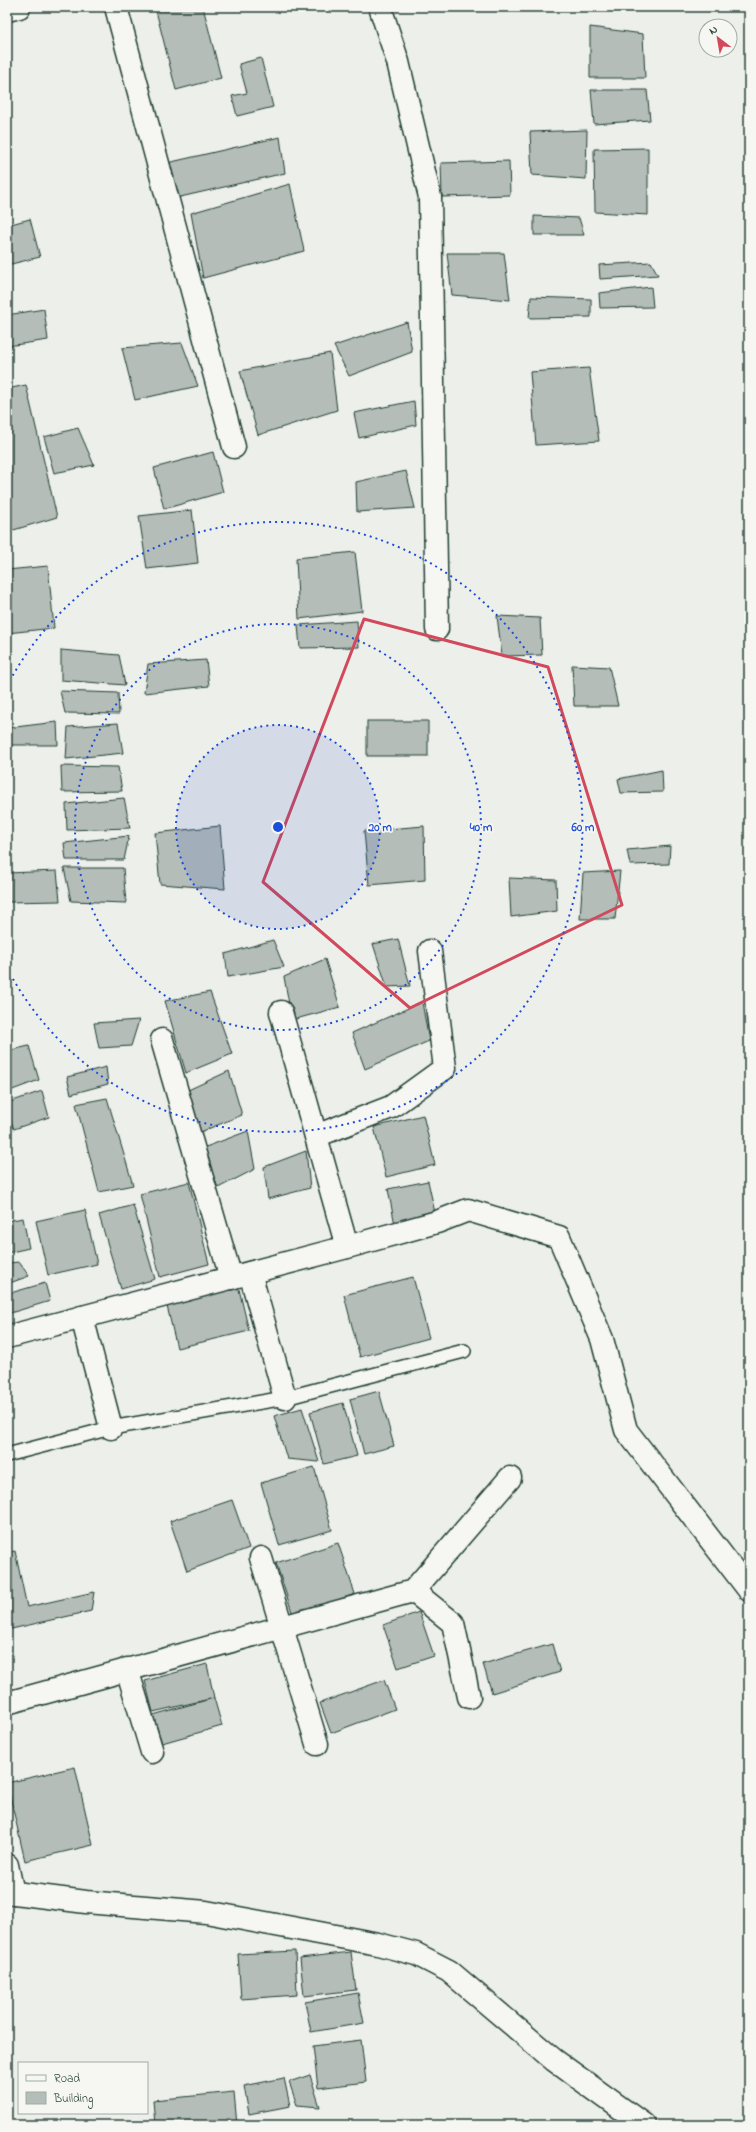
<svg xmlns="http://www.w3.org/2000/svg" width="756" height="2132" font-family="'Indie Flower',sans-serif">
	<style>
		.building { fill: #b4bdb8; stroke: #1f3d34 }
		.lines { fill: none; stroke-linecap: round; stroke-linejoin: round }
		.service-casing { stroke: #1f3d34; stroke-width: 16 }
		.minor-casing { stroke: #1f3d34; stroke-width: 25 }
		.tertiary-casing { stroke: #1f3d34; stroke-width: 25 }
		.service { stroke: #f6f6f2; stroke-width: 13 }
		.minor { stroke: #f6f6f2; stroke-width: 22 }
		.tertiary { stroke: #f6f6f2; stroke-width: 22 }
		.marked { fill: none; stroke: #d1495b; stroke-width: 3; stroke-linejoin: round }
		.ring { fill: none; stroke: #1d4ed8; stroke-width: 2; stroke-dasharray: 2 4 }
		.centre { fill: #1d4ed8; stroke: #f6f6f2; stroke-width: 2 }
		.ring-label { font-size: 12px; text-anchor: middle; font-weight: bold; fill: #1d4ed8; stroke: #f6f6f2; stroke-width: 3.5; stroke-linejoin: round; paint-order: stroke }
	</style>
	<rect width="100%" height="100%" fill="#edefea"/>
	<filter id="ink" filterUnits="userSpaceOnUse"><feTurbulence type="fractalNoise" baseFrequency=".025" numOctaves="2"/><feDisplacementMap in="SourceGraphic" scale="8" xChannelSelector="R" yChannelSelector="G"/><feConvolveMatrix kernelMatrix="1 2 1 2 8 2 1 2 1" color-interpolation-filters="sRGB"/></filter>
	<g filter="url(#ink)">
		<g class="building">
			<path d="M155 7H203L221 78 176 90Z"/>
			<path d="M590 27 643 34 645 78H590Z"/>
			<path d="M261 58 273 107 237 116 232 96 247 93 239 64Z"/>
			<path d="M591 90H647L650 120 594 124Z"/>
			<path d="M587 130 586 179 532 175 530 132Z"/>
			<path d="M280 137 285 173 176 198 167 163Z"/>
			<path d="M648 148V215L595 212 594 149Z"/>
			<path d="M509 161 510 195 442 197 441 163Z"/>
			<path d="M290 184 304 251 203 278 191 213Z"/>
			<path d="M534 216 579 218 584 235H534Z"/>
			<path d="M30 219 40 257 7 265V225Z"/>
			<path d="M447 253H504L510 300 452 295Z"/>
			<path d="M651 262 658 275 600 279 599 265Z"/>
			<path d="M651 287 653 307 600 308 599 293Z"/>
			<path d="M531 297 591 299V317L529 318Z"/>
			<path d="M44 309 48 340 8 346 7 315Z"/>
			<path d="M407 322 412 352 349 376 334 346Z"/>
			<path d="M182 343 198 386 135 400 122 348Z"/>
			<path d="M330 353 337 410 258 435 240 371Z"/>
			<path d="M589 368 599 441 536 445 530 372Z"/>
			<path d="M26 385 57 517 7 532V389Z"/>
			<path d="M414 401 416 425 359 438 354 413Z"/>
			<path d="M78 428 94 465 54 473 44 437Z"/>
			<path d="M213 452 223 492 164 509 154 468Z"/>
			<path d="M406 471 415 508 357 512 356 482Z"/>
			<path d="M192 510 198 563 147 569 139 516Z"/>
			<path d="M355 552 362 611 299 619 296 558Z"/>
			<path d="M48 566 54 628 7 633V570Z"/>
			<path d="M497 616 540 618 542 655 502 656Z"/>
			<path d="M357 621 359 647 300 648 298 625Z"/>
			<path d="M61 650 119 655 125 685 61 680Z"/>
			<path d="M206 660 209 686 144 693 148 664Z"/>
			<path d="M572 665 609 667 618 706H574Z"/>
			<path d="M60 691 118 693 119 714 65 713Z"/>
			<rect x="367" y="721" width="61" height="35"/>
			<path d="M57 722 58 745H7V728Z"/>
			<path d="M118 723 123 753 66 759 68 727Z"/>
			<path d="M61 766 118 767 122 791 62 792Z"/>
			<path d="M662 770 663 792 621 793 618 779Z"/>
			<path d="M124 798 130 828 67 830 66 804Z"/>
			<path d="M220 826 225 889 160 884 155 833Z"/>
			<path d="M424 826 425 880 369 885 364 831Z"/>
			<path d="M129 836 124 860H66L64 843Z"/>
			<path d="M670 846 669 864 630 865 627 850Z"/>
			<path d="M64 868H123L126 903 71 901Z"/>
			<path d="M57 871 60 901 7 902V873Z"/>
			<path d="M620 871 615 919H580L583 873Z"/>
			<path d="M509 878 556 880 557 911 511 917Z"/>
			<path d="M398 939 410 986 387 987 373 944Z"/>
			<path d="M273 940 284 967 228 977 225 954Z"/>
			<path d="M325 959 340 1007 292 1020 284 977Z"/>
			<path d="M210 992 232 1054 186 1073 165 1001Z"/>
			<path d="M422 1002 429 1041 365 1069 352 1033Z"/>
			<path d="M139 1020 131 1046 99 1048 94 1023Z"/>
			<path d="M29 1046 39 1080 7 1092V1051Z"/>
			<path d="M106 1067 108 1084 71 1094 67 1077Z"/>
			<path d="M229 1071 242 1115 198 1133 186 1091Z"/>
			<path d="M42 1091 49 1117 14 1129 7 1111V1103Z"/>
			<path d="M107 1098 133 1185 99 1192 76 1104Z"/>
			<path d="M423 1115 435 1165 386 1177 374 1127Z"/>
			<path d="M248 1131 255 1169 218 1188 203 1148Z"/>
			<path d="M306 1151 310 1188 268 1199 264 1167Z"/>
			<path d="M428 1181 437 1222 396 1230 388 1189Z"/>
			<path d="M189 1182 209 1264 160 1277 140 1194Z"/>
			<path d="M133 1205 155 1279 121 1289 99 1215Z"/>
			<path d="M85 1210 97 1264 48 1275 36 1221Z"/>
			<path d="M23 1218 29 1248 7 1253V1221Z"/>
			<path d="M19 1262 29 1276 7 1284V1263Z"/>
			<path d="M413 1277 429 1338 360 1357 344 1295Z"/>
			<path d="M45 1283 50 1301 7 1314V1294Z"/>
			<path d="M238 1285 249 1331 177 1348 166 1302Z"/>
			<path d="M379 1391 394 1446 364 1454 350 1399Z"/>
			<path d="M343 1403 357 1456 324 1464 310 1412Z"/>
			<path d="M302 1408 319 1462 287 1459 274 1416Z"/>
			<path d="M314 1467 332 1530 279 1545 261 1483Z"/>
			<path d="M232 1500 249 1548 187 1571 170 1521Z"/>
			<path d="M338 1543 355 1594 293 1615 276 1563Z"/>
			<path d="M15 1551 27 1607 94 1592 91 1611 7 1630V1553Z"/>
			<path d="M419 1612 434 1656 398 1668 383 1625Z"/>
			<path d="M552 1644 560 1672 492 1693 483 1664Z"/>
			<path d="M207 1664 214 1698 153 1712 145 1681Z"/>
			<path d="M384 1680 395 1709 331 1733 320 1703Z"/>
			<path d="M214 1698 222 1726 162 1743 153 1715Z"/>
			<path d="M75 1767 93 1845 25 1861 7 1783Z"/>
			<path d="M295 1951 297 1995 241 1999 238 1954Z"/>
			<path d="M351 1952 356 1990 304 1996 300 1958Z"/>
			<path d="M358 1993 364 2023 311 2032 305 2002Z"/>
			<path d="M361 2040 366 2082 318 2088 313 2046Z"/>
			<path d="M310 2075 320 2107 297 2105 289 2082Z"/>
			<path d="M284 2078 290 2106 249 2114 244 2086Z"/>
			<path d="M234 2092 237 2125H155L153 2100Z"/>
		</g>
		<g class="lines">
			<defs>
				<path id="service" d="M7 1455 111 1428 285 1398 464 1351"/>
				<g id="minor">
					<path d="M116 7 234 447"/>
					<path d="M380 7 398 62 430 197 437 629"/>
					<path d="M7 10 19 7"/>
					<path d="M281 1012 347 1247"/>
					<path d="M162 1040 231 1278"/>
					<path d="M316 1136 391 1107 445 1068 430 951"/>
					<path d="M250 1273 285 1398"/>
					<path d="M82 1317 111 1428"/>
					<path d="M7 1337 347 1247 437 1222 468 1210 559 1237 602 1339 626 1430 749 1590"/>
					<path d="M261 1558 317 1744"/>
					<path d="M413 1591 453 1623 469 1697"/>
					<path d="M127 1669 152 1752"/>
					<path d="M7 1703 413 1591 510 1478"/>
					<path d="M7 1865 13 1893"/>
				</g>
				<path id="tertiary" d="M7 1892 86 1902 206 1912 378 1944 416 1954 449 1971 554 2060 644 2125"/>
			</defs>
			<use href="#service" class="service-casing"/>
			<use href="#minor" class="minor-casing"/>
			<use href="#tertiary" class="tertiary-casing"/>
			<use href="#service" class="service"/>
			<use href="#minor" class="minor"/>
			<use href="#tertiary" class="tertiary"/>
		</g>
	</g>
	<path class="marked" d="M364 619 548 667 622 905 410 1008 263 882Z"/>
	<circle cx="278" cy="827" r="102" fill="#1d4ed8" fill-opacity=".12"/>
	<g class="ring">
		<circle cx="278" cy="827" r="102"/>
		<circle cx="278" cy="827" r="203"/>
		<path d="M7 686A305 305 0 1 1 7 968"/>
	</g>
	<circle cx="278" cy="827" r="6" class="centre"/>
	<g class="ring-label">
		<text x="380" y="831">20 m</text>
		<text x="481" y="831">40 m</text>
		<text x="583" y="831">60 m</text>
	</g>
	<rect width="756" height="2132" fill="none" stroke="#f6f6f2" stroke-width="24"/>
	<rect x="12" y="12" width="732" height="2108" fill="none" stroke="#1f3d34" stroke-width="1.5" filter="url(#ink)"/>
	<rect x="18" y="2062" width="130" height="52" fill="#f6f6f2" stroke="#a0aca6"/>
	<rect x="26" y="2075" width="20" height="6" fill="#f6f6f2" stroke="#a0aca6"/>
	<text x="54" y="2082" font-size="12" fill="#1f3d34">Road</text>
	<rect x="26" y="2092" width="20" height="12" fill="#b4bdb8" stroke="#a0aca6"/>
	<text x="54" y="2102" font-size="12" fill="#1f3d34">Building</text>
	<g transform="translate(718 38) rotate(329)"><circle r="19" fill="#f6f6f2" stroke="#a0aca6"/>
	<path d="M0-3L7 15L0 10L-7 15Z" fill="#d1495b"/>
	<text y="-6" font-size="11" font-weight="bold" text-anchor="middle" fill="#1f3d34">N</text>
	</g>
</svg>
